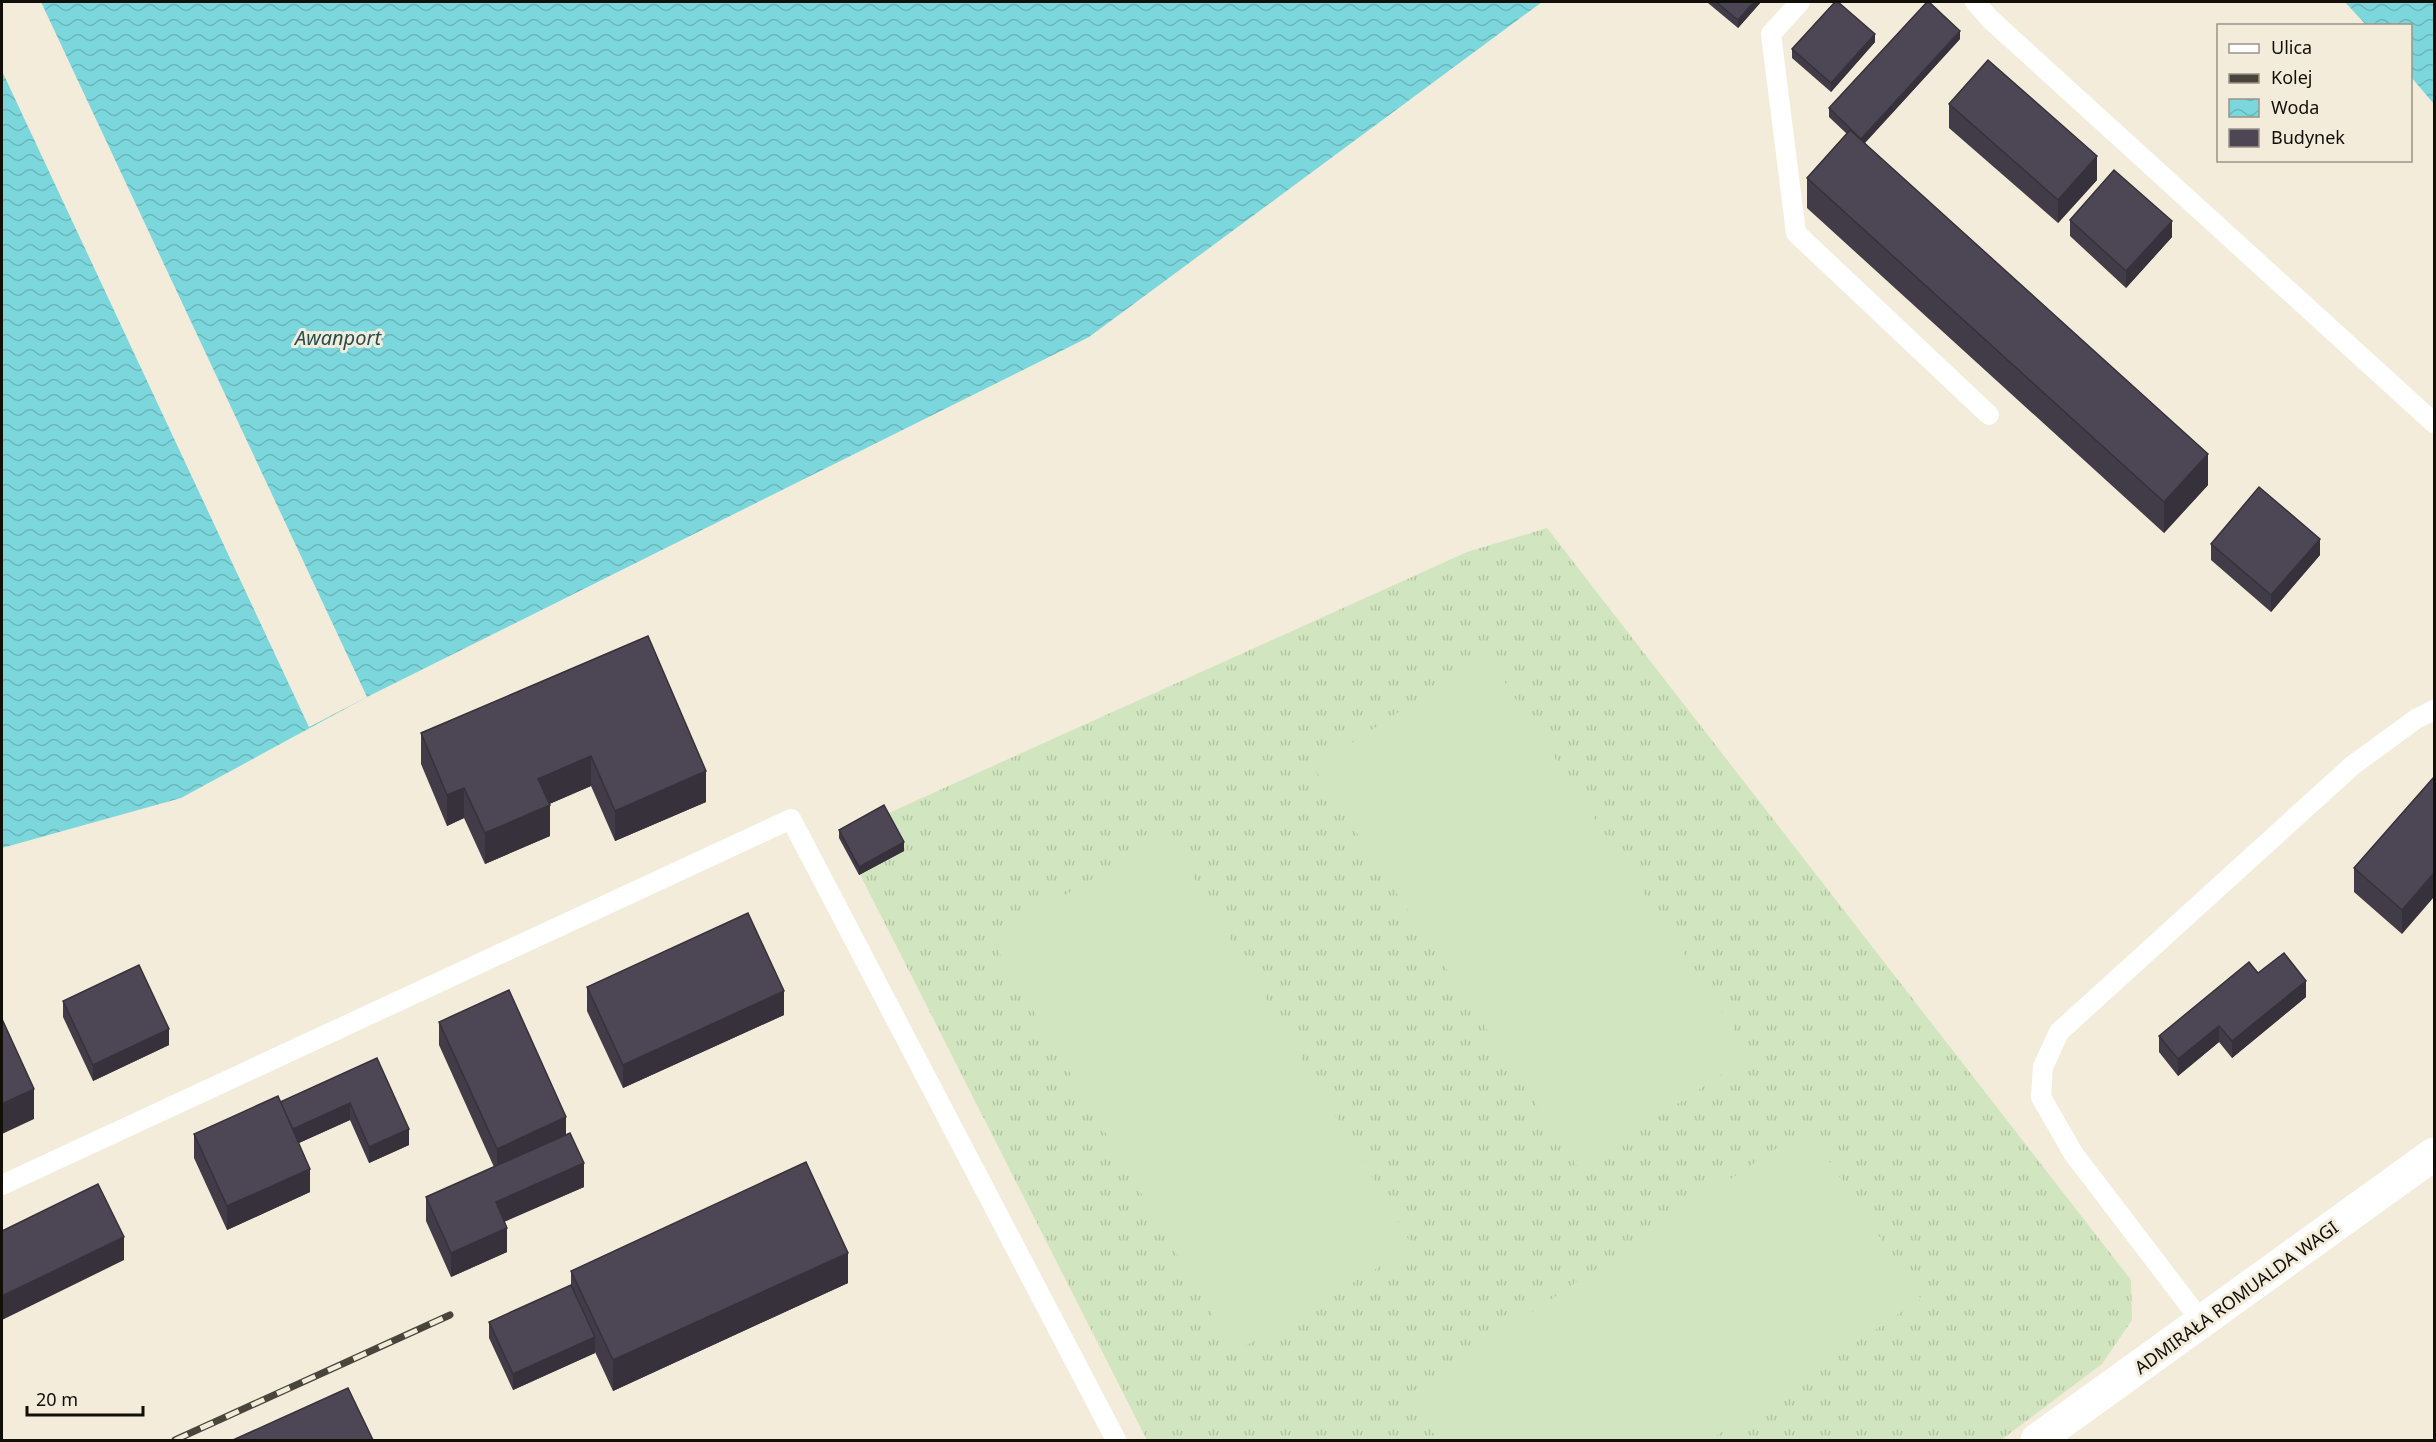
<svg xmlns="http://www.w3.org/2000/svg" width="2436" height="1442" font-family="'Noto Sans',sans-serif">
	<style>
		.grass { fill: url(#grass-tufts) }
		.garden { fill: #d1e6c0 }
		.water { fill: url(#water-waves) }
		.pier { fill: #f3ecda }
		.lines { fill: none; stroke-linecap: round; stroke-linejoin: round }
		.lane { stroke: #fff; stroke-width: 20 }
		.street { stroke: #fff; stroke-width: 33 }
		.rail-casing { stroke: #49453c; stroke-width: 7 }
		.rail { stroke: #f3ecda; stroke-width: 4.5; stroke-dasharray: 14; stroke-linecap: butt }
		.wall { fill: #423c48 }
		.shaded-wall { fill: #36313b }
		.building { fill: #4d4654; stroke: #36313b; stroke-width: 1.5 }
		.labels { text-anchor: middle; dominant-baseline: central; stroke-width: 6; stroke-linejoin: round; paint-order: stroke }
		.street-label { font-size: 18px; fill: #120f09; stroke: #f3ecda }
		.water-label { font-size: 20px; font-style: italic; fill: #244e51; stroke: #f3ecda }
	</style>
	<defs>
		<pattern id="grass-tufts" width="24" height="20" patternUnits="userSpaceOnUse" patternTransform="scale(1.5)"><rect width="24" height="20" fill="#d1e6c0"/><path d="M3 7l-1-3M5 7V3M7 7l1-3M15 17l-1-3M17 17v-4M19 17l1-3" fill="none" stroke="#b2c4a4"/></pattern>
		<pattern id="water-waves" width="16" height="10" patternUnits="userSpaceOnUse" patternTransform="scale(1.5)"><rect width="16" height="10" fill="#7cd7dc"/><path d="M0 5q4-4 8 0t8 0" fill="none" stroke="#6ab7bb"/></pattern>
	</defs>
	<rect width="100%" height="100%" fill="#f3ecda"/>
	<path class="grass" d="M1547 528 2131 1280 2132 1320 2102 1364 2001 1440H1147L840 835 1467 552Z"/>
	<g class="garden">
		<path d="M1486 654 1751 1055 1579 1169 1314 768Z"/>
		<path d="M1168 834 1413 1247 1235 1352 991 939Z"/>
		<path d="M1807 1128 1921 1299 1710 1440H1438L1408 1395Z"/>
	</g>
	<g class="water">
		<path d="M2 2H1542L1089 337 367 697 181 798 2 848Z"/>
		<path d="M2345 2H2434V104L2411 77 2410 26 2366 25Z"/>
	</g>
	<path class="pier" d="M2 2H41L367 697 309 727 2 71Z"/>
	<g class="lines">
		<g class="lane">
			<path d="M1800 2 1771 34 1796 233 1989 415"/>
			<path d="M1975 2 1990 19 2434 423"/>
			<path d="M2 1185 791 819 1116 1440"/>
			<path d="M2202 1322 2073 1153 2041 1097 2043 1067 2059 1032 2353 765 2416 719 2434 710"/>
		</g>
		<path class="street" d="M2037 1440 2434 1154"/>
		<defs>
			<path id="rail" d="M175 1440 450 1315"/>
		</defs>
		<use href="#rail" class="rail-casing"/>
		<use href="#rail" class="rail"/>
	</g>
	<g class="wall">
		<path d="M1708 2H1761L1738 28 1708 3Z"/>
		<path d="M1960 39 1865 143 2208 485 2164 533 1807 208V178L1847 134 1829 117V108Z"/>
		<path d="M1875 42 1831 92 1792 58V49Z"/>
		<path d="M1949 104 2097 180 2058 223 1949 128Z"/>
		<path d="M2070 220 2172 237 2126 288 2070 236Z"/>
		<path d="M2211 544 2320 555 2271 612 2211 560Z"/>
		<path d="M648 636 706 802 615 841 591 786 549 804 550 836 485 864 464 818 447 826 421 764V733Z"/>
		<path d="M2434 778 2402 934 2354 892V868Z"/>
		<path d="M839 830 904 851 859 875 839 838Z"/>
		<path d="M2258 973 2306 997 2232 1058 2219 1042 2178 1076 2159 1052V1036Z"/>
		<path d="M587 987 784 1015 623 1088 587 1011Z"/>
		<path d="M63 1001 169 1045 93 1081 63 1017Z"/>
		<path d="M439 1022 566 1135 584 1187 504 1222 507 1252 451 1277 426 1221V1197L494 1167 439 1045Z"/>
		<path d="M377 1058 409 1145 369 1163 350 1120 299 1143 310 1192 227 1230 194 1158V1134L280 1102Z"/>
		<path d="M571 1271 848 1283 613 1391 595 1352V1353L513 1390 489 1338V1322L571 1285Z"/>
	</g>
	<g class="shaded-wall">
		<path d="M1754 2H1761L1738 28V20Z"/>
		<path d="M1960 31V39L1861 147V139Z"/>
		<path d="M1875 34V42L1831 92V83Z"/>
		<path d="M2097 156V180L2058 223V200Z"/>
		<path d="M2172 221V237L2126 288V271Z"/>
		<path d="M2208 454V485L2164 533V502Z"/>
		<path d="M2320 539V555L2271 612V595Z"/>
		<path d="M591 756V786L538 809V779Z"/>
		<path d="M706 771V802L615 841V811Z"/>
		<path d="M464 788V818L447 826V795Z"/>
		<path d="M550 805V836L485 864V833Z"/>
		<path d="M904 842V851L859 875V867Z"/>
		<path d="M2434 873V897L2402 934V910Z"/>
		<path d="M2306 981V997L2232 1058V1041Z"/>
		<path d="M784 991V1015L623 1088V1065Z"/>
		<path d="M2219 1026V1042L2178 1076V1059Z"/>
		<path d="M169 1029V1045L93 1081V1065Z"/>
		<path d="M34 1089V1119L2 1134V1104Z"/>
		<path d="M350 1103V1120L290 1147V1130Z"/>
		<path d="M566 1117V1141L497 1172V1149Z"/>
		<path d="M409 1129V1145L369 1163V1147Z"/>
		<path d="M584 1163V1187L496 1225V1202Z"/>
		<path d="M310 1169V1192L227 1230V1206Z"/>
		<path d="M507 1228V1252L451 1277V1253Z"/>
		<path d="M124 1237V1260L2 1320V1296Z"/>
		<path d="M848 1253V1283L613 1391V1360Z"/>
		<path d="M595 1337V1353L513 1390V1374Z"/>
	</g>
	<g class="building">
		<path d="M1716 2H1754L1738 20Z"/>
		<path d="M1835 2H1838L1875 34 1831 83 1792 49Z"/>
		<path d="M1927 2H1929L1960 31 1861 139 1829 108Z"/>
		<path d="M1988 60 2097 156 2058 200 1949 104Z"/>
		<path d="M1850 130 2208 454 2164 502 1807 178Z"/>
		<path d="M2114 170 2172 221 2126 271 2070 220Z"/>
		<path d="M2259 487 2320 539 2271 595 2211 544Z"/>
		<path d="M648 636 706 771 615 811 591 756 538 779 550 805 485 833 464 788 447 795 421 733Z"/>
		<path d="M2434 777V873L2402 910 2354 868Z"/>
		<path d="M884 805 904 842 859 867 839 830Z"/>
		<path d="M748 913 784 991 623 1065 587 987Z"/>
		<path d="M2284 953 2306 981 2232 1041 2219 1026 2178 1059 2159 1036 2249 962 2258 973Z"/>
		<path d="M139 965 169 1029 93 1065 63 1001Z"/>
		<path d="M509 990 566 1117 497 1149 439 1022Z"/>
		<path d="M2 1019 34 1089 2 1104Z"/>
		<path d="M377 1058 409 1129 369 1147 350 1103 293 1129 280 1102Z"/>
		<path d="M278 1096 310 1169 227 1206 194 1134Z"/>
		<path d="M570 1133 584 1163 496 1202 507 1228 451 1253 426 1197Z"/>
		<path d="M806 1162 848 1253 613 1360 571 1271Z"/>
		<path d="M98 1184 124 1237 2 1296V1231Z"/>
		<path d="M571 1285 595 1337 513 1374 489 1322Z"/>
		<path d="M348 1388 373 1440H233Z"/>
	</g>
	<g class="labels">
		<g class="street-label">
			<text transform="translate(2236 1297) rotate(-36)">ADMIRAŁA ROMUALDA WAGI</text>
		</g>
		<g class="water-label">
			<text x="338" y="337">Awanport</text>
		</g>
	</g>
	<rect width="2436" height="1442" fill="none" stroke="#120f09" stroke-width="6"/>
	<rect x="2217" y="24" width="195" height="138" fill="#f3ecda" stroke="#999486" stroke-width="1.5"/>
	<rect x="2229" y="44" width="30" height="9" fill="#ffffff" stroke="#999486" stroke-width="1.5"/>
	<text x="2271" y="54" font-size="18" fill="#120f09">Ulica</text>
	<rect x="2229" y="74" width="30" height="9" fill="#49453c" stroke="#999486" stroke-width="1.5"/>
	<text x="2271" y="84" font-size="18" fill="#120f09">Kolej</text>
	<rect x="2229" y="99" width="30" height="18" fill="url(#water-waves)" stroke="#999486" stroke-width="1.5"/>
	<text x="2271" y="114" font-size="18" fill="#120f09">Woda</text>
	<rect x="2229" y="129" width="30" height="18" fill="#4d4654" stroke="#999486" stroke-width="1.5"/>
	<text x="2271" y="144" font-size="18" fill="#120f09">Budynek</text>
	<path d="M27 1406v9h116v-9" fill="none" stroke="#120f09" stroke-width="3"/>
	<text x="36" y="1406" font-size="18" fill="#120f09" stroke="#f3ecda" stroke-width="4.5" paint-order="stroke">20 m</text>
</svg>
